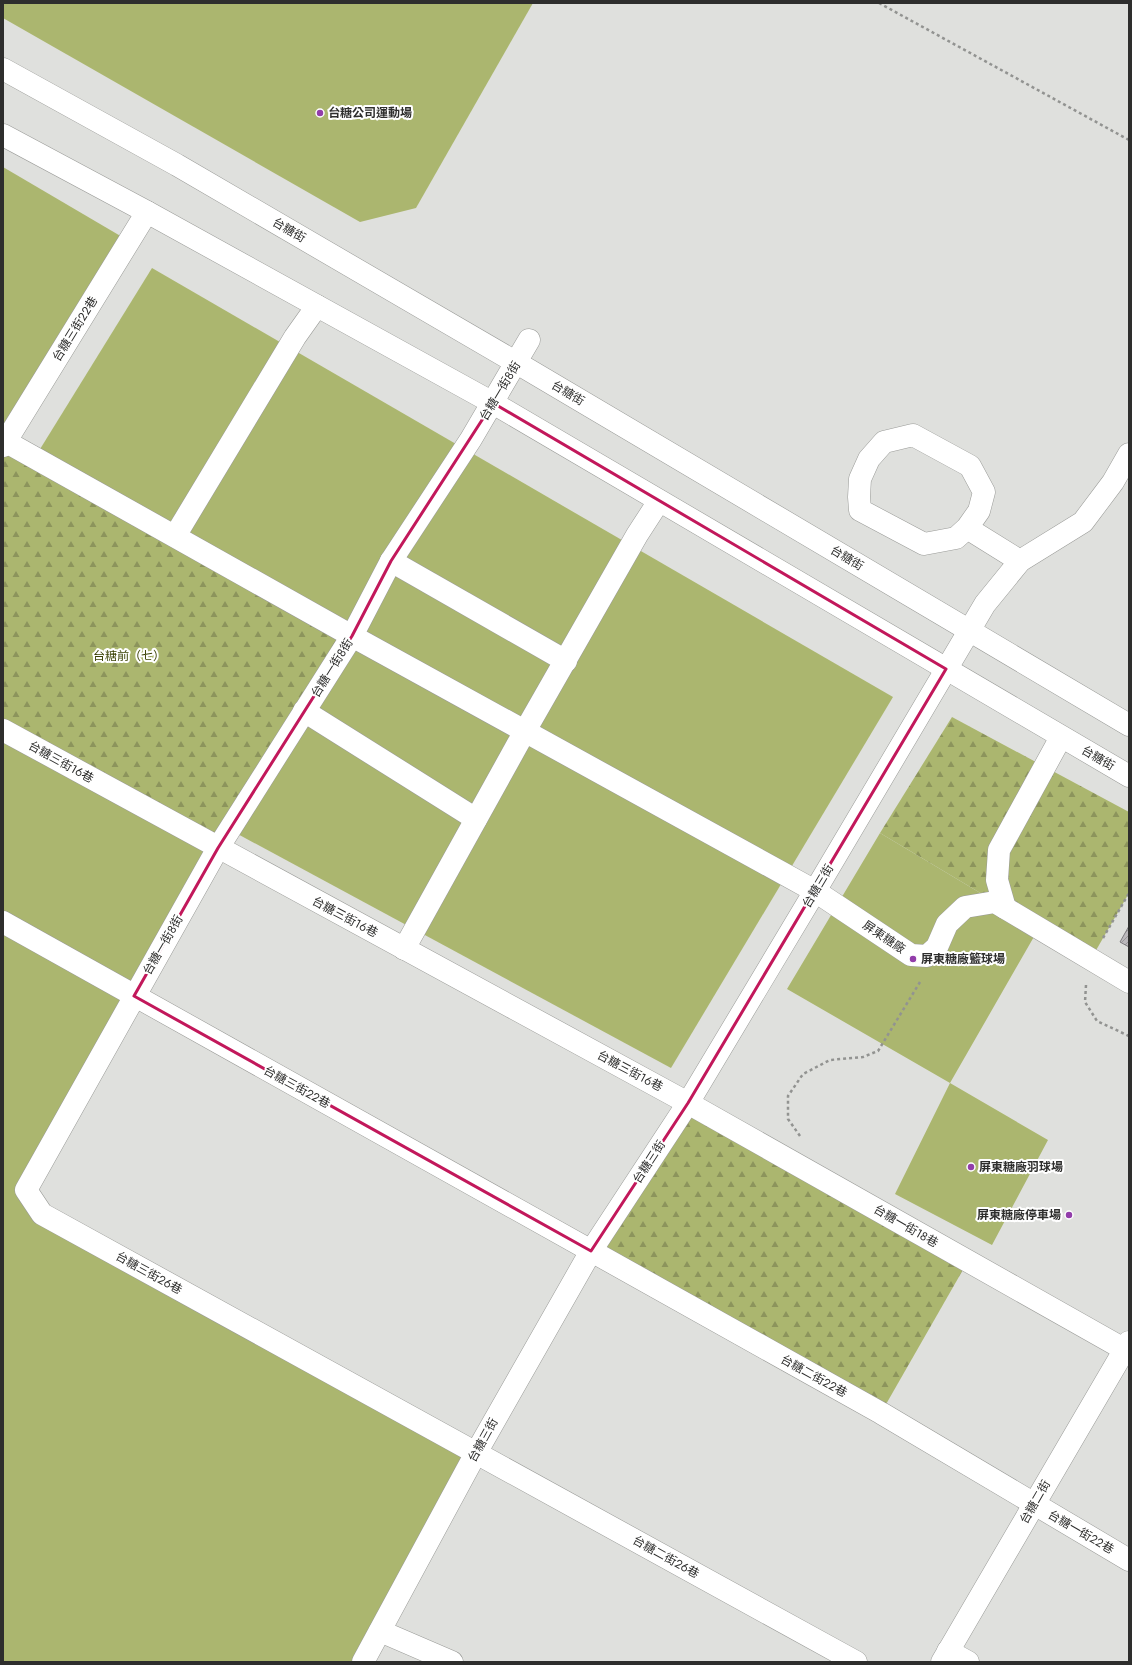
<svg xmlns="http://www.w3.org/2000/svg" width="1132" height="1665" font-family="Jost,'Noto Sans TC',sans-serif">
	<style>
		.green { fill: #abb66f }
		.forest { fill: url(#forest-firs) }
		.building { fill: url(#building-hatch); stroke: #7d7b7e }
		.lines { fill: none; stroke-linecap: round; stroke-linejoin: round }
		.minor-casing { stroke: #9a9b98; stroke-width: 23 }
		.path { stroke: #929391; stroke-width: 2.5; stroke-dasharray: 3 3; stroke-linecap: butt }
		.minor { stroke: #fff; stroke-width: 22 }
		.marked { fill: none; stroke: #c2185b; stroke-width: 3; stroke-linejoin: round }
		.poi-dot { fill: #923daa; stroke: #fff; stroke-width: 1.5 }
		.labels { text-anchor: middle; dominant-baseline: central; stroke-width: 4; stroke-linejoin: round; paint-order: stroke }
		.poi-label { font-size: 12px; font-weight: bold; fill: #2e2e2d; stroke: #fff; text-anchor: start }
		.street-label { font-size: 12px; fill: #2e2e2d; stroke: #fff }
		.park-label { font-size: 12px; fill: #394003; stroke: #fff }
	</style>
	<defs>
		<pattern id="forest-firs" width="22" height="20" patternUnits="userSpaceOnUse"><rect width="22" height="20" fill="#abb66f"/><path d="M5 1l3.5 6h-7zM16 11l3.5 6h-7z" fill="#8c945c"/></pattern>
		<pattern id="building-hatch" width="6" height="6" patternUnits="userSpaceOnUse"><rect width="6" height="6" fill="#bcb9bc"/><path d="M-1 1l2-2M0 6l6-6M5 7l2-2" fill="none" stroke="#999799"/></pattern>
	</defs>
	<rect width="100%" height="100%" fill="#dfe0dd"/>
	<g class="green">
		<path d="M3 3H533L416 208 360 222 3 18Z"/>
		<path d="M3 167 129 241 3 446Z"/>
		<path d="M152 268 893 697 671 1068 234 832 37 454Z"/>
		<path d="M3 730 218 848 26 1190 42 1214 476 1453 363 1662H3Z"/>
		<path d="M880 833 1039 928 950 1083 1048 1140 992 1245 895 1194 950 1083 787 989Z"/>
	</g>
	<g class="forest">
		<path d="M3 446 352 636 218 848 3 730Z"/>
		<path d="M952 717 1129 812V893L1091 959 880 833Z"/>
		<path d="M688 1103 968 1261 881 1413 591 1251Z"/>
	</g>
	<path class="building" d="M1129 926V947L1120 942Z"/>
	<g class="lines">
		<defs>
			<g id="minor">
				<path d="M3 69 177 165 517 363 1129 725"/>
				<path d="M3 135 147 212 493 403 1129 776"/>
				<path d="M529 340 471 439 391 561 352 636 218 848 26 1190 42 1214 856 1662"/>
				<path d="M3 440 352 636 815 891 911 955 927 956 937 947 947 924 965 907 995 902 1129 982"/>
				<path d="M3 446 147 212"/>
				<path d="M967 528 956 538 924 544 860 510 859 497 860 479 869 459 884 442 913 435 970 466 984 492 979 511 967 528 1020 561"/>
				<path d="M175 536 295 337 317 306"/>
				<path d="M391 561 566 661"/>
				<path d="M304 711 476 819"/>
				<path d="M3 730 688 1103 1129 1352"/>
				<path d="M1005 908 997 880 999 850 1061 737"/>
				<path d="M3 922 881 1413 1129 1560"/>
				<path d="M404 949 525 731 637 535 659 501"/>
				<path d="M380 1631 452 1662"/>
				<path d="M948 1651 968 1662"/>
				<path d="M363 1662 476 1453 591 1251 688 1103 815 891 985 604 1020 561 1083 522 1113 482 1129 454"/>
				<path d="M942 1662 1129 1342"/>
			</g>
		</defs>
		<use href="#minor" class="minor-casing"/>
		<g class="path">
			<path d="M879 3 1129 140"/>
			<path d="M1103 938 1129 893"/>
			<path d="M1086 985 1085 1002 1097 1021 1129 1036"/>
			<path d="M800 1136 788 1119V1096L803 1074 830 1060 863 1057 878 1051 920 982"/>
		</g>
		<use href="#minor" class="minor"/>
	</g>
	<path class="marked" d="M493 403 946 669 688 1103 591 1251 134 996 218 848 352 636 391 561Z"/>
	<g class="poi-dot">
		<circle cx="320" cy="113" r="4"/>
		<circle cx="913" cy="959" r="4"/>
		<circle cx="971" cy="1167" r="4"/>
		<circle cx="1069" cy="1215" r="4"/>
	</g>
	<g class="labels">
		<g class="poi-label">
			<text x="328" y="113">台糖公司運動場</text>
			<text x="921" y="959">屏東糖廠籃球場</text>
			<text x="979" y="1167">屏東糖廠羽球場</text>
			<text x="1061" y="1215" text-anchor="end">屏東糖廠停車場</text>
		</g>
		<g class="street-label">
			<text transform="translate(289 230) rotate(30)">台糖街</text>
			<text transform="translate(75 329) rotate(-58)">台糖三街22巷</text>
			<text transform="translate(500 391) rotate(-59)">台糖一街8街</text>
			<text transform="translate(568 393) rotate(31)">台糖街</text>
			<text transform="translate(847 558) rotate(31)">台糖街</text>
			<text transform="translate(332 668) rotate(-58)">台糖一街8街</text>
			<text transform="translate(1098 758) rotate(30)">台糖街</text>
			<text transform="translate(61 762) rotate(29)">台糖三街16巷</text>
			<text transform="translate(818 886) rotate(-59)">台糖三街</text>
			<text transform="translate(345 917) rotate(28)">台糖三街16巷</text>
			<text transform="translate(884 937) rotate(34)">屏東糖廠</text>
			<text transform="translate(163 945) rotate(-60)">台糖一街8街</text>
			<text transform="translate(630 1071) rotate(28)">台糖三街16巷</text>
			<text transform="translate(297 1087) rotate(29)">台糖三街22巷</text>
			<text transform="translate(649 1162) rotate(-57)">台糖三街</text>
			<text transform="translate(906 1226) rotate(30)">台糖一街18巷</text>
			<text transform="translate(149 1273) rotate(29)">台糖三街26巷</text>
			<text transform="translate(814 1376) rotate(29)">台糖二街22巷</text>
			<text transform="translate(483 1440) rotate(-61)">台糖三街</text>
			<text transform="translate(1035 1502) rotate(-60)">台糖二街</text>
			<text transform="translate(1081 1532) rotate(30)">台糖一街22巷</text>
			<text transform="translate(666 1557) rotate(29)">台糖二街26巷</text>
		</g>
		<g class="park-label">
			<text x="129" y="656">台糖前（七）</text>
		</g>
	</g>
	<rect width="1132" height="1665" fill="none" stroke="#2e2e2d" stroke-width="8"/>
</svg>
